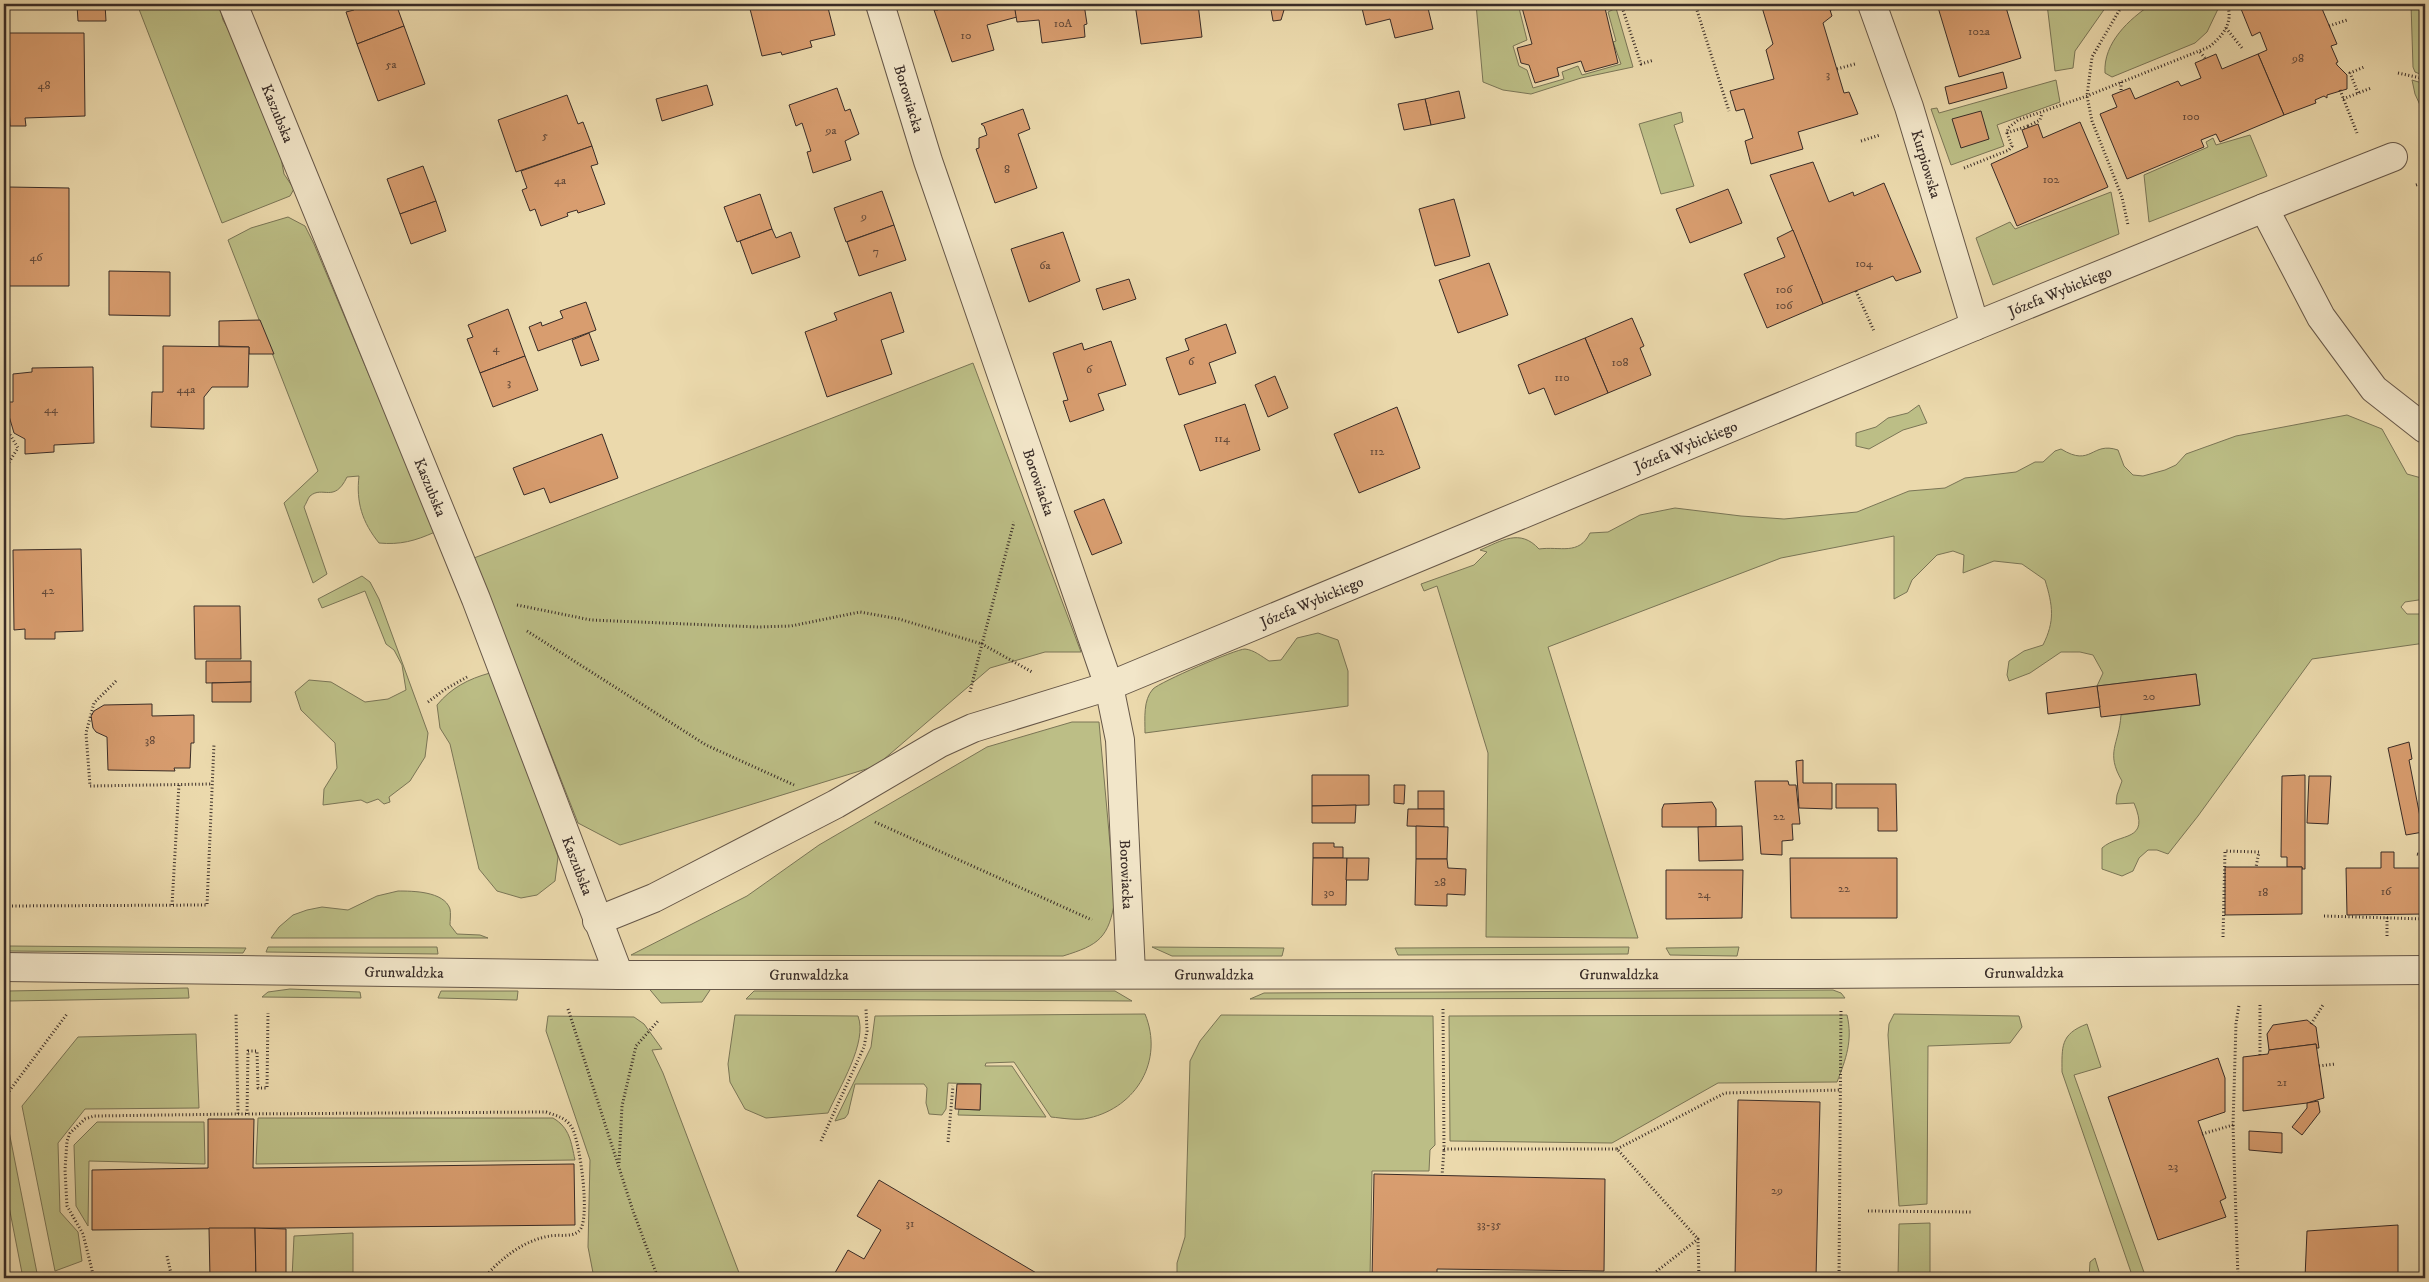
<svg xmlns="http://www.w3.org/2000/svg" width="2429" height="1282" font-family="'IM FELL DW Pica',serif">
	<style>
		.green { fill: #bcbe86; stroke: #7a7556 }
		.building { fill: #d89d6f; stroke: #392c27 }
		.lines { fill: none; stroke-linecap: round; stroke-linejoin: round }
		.minor-casing { stroke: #665748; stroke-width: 30 }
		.path { stroke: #392c27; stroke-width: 3; stroke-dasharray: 1 2.5; stroke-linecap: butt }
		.minor { stroke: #f2e6c9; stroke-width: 28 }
		.labels { text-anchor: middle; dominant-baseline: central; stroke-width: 4.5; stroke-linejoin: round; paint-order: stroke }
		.number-label { font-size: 12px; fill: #614839 }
		.street-label { font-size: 15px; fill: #392c27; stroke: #f2e6c9 }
	</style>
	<rect width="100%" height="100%" fill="#ebd9ac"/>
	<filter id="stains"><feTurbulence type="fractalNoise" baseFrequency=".004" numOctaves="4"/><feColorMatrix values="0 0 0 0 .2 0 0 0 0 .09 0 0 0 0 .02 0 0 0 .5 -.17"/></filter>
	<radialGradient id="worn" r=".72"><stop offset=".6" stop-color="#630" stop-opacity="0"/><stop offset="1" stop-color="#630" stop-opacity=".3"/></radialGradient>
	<g class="green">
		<path d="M137 4H219L223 20 244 58 280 153 284 174 294 189 290 196 222 223Z"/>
		<path d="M1476 4H1518L1527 40 1513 46 1519 66 1527 70 1533 88 1564 79 1562 72 1578 66 1582 75 1621 64 1613 42 1616 41 1608 12 1616 8 1633 67 1581 78 1531 94 1503 90 1483 82Z"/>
		<path d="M2047 4H2108L2075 51 2073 68 2055 71Z"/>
		<path d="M2152 4H2216L2218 9 2207 32 2195 43 2112 77 2105 73C2103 43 2129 19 2152 4Z"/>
		<path d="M2411 4H2425V76L2415 72 2413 67Z"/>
		<path d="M2056 80 2060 102 1997 125 2004 146 1951 165 1931 109 1937 108 1939 113Z"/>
		<path d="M2412 80 2425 84V116L2415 94Z"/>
		<path d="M1681 112 1683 122 1674 125 1694 186 1661 194 1639 124Z"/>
		<path d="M2250 135 2267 176 2149 222 2144 175 2208 147 2206 142 2213 138 2216 145Z"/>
		<path d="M2111 192 2119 234 1993 285 1976 238 2010 222 2015 229Z"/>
		<path d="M288 217 305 226 314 244 372 382 435 519V532C415 541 400 545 379 543 362 522 356 502 359 476L347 477C334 504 323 485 310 496 308 498 306 504 304 507L327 574 313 583 284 503 318 471 228 240 251 228Z"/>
		<path d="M973 363 1081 652H1045L990 668 876 766 620 845 578 823 474 558Z"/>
		<path d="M1919 405 1927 423 1903 430 1869 449 1856 446V433L1876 427 1888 418 1908 413Z"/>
		<path d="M2347 415 2382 429 2407 474 2425 479V517L2423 519 2425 544V599L2405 602 2401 607 2407 614H2425V643L2312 659 2198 816 2168 854 2157 850H2148L2139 858 2133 871 2122 876 2102 869V848C2120 832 2151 843 2134 803L2116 804 2117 795 2122 781C2105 752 2119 745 2121 715L2200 705 2196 674 2097 686 2103 673 2093 655 2080 652H2061L2030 673 2009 681 2007 675 2009 661 2024 651 2043 645C2055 621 2053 606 2045 580L2022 564 1994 561 1963 573 1964 555 1953 551 1937 555 1912 580 1907 592 1894 599V536L1781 558 1548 647 1638 938 1486 937 1488 753 1437 586 1424 591 1421 584 1474 565 1487 552 1480 550C1501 541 1520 528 1539 549 1560 546 1579 556 1590 533L1608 532 1640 515 1675 508 1741 516 1784 519 1857 512 1909 491 1945 488 1965 478 2016 472 2035 462H2043L2055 451 2061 449C2092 468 2091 441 2118 450L2124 466 2133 475 2143 476 2165 470 2176 465 2186 454 2236 436Z"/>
		<path d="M362 576 370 582 379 599 428 733 425 757 410 781 389 797 390 802 384 804 378 799 367 803 361 800 323 805 324 789 337 768 335 743 301 710 295 692 309 680 331 682 365 702 388 699 406 690 402 665 394 650 386 644 365 591 322 608 318 599Z"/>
		<path d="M1318 633 1338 640 1348 671V706L1145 733C1145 718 1143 700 1153 689 1160 682 1236 649 1245 649 1254 650 1261 656 1269 661L1281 660 1297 638Z"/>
		<path d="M490 673 537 795 558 857 555 881 537 895 521 898 497 891 479 869 450 744 440 728 437 705C451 688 468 679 490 673Z"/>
		<path d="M1072 722H1099L1115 899C1109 938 1099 945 1063 956L631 955 747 896 819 845 987 747Z"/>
		<path d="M398 891C412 891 444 891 450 909 451 913 450 921 450 925L457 934 480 935 488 938H271L279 927 293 915 307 910 322 907 348 910 377 896Z"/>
		<path d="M9 946 246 948 243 953 9 951Z"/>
		<path d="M268 947H437L438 954 266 952Z"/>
		<path d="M1152 947 1284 948 1282 956H1172Z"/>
		<path d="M1629 947 1628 954 1398 955 1395 948Z"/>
		<path d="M1739 947 1737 956 1670 955 1666 948Z"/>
		<path d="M714 984 702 1002 661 1003 646 985Z"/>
		<path d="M188 988 189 998 9 1001 4 998V992L7 991Z"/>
		<path d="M290 989 360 992 361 998 262 997 268 992Z"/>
		<path d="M1833 990 1841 993 1845 998 1250 999 1264 993Z"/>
		<path d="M441 991H518L517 1000 438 998Z"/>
		<path d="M754 991H1115L1132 1001 746 999Z"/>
		<path d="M1145 1014C1164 1060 1137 1107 1089 1118 1078 1121 1062 1118 1051 1117L1014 1062 986 1063 985 1066H1012L1046 1117 958 1115 959 1109 980 1110V1084L948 1083 946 1109 942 1115 929 1114 926 1103 927 1088 924 1084H855L848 1114 845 1118 835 1121 871 1047 875 1016Z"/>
		<path d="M1894 1014 2019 1016 2022 1027 2010 1043 1928 1046 1927 1204 1899 1206 1888 1035 1889 1024Z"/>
		<path d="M735 1015 858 1016C868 1042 839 1088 828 1113L766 1118 745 1109 730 1082 728 1064Z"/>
		<path d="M1221 1015 1433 1016 1435 1145 1430 1150 1429 1171H1372L1370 1278H1177V1263L1185 1237 1190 1061 1200 1041Z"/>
		<path d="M1847 1015C1853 1040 1846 1059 1837 1082L1718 1083 1612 1143 1450 1141 1449 1016Z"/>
		<path d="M548 1016 634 1017 644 1024 662 1049 652 1050 663 1073 741 1278H594L588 1247 590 1160 546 1031Z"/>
		<path d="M2087 1024 2101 1067 2074 1075 2146 1278H2133L2062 1072C2062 1047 2060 1034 2087 1024Z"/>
		<path d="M196 1034 199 1108 85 1109 58 1143 60 1212 78 1232 82 1261 55 1271 22 1106 78 1037Z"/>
		<path d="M4 1106 38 1278H23L4 1181Z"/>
		<path d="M258 1118H553C570 1128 571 1142 575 1160L256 1164Z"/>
		<path d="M97 1122H204L205 1164 89 1161 88 1226 76 1206 74 1145Z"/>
		<path d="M1930 1223V1278H1898L1899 1224Z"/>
		<path d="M353 1233V1278H292L294 1236Z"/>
		<path d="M2095 1258 2101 1278H2089L2090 1262Z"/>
	</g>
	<g class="building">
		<path d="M88 4H105L106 21H78L77 5Z"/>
		<path d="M351 4H396L404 26 357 44 346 12 354 10Z"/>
		<path d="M753 4H827L835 35 810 41 812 47 782 55 781 52 762 56 749 5Z"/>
		<path d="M936 4H1014L1017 17 987 25 994 50 952 62 934 10H938Z"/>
		<path d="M1014 4H1084L1087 24 1084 25 1085 37 1042 43 1039 20 1017 22Z"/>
		<path d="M1135 4H1198L1202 37 1141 44Z"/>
		<path d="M1270 4H1283L1284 10 1281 20 1273 21Z"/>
		<path d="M1361 4H1427L1433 29 1395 38 1390 19 1366 25Z"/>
		<path d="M1521 4H1604L1618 63 1585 72 1581 61 1557 68 1559 76 1535 83 1529 65 1521 63 1517 48 1532 44Z"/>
		<path d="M1761 4H1828L1832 16 1823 23 1844 93 1849 92 1858 114 1798 132 1803 149 1751 164 1745 141 1753 138 1744 109 1736 111 1730 91 1774 79 1766 50 1773 44Z"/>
		<path d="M1937 4H2005L2021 58 1959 77Z"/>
		<path d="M2239 4H2320L2337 44 2331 46 2338 62 2336 63 2337 65 2347 75V89L2327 95V98L2324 96 2315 100 2316 103 2284 115 2258 54 2267 50 2260 32 2252 36Z"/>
		<path d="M404 26 425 84 378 101 357 44Z"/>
		<path d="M4 33H84L85 116 25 118 26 126H10L9 105H4Z"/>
		<path d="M2216 54 2222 69 2258 54 2284 115 2220 142 2216 134 2201 140 2204 147 2127 179 2100 114 2117 107 2112 95 2130 88 2135 99 2178 81 2181 86 2201 78 2195 63Z"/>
		<path d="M2003 72 2007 88 1949 104 1945 87Z"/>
		<path d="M707 85 713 105 662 121 656 99Z"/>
		<path d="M837 88 845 111 850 109 859 134 845 141 851 160 813 173 807 152 811 151 802 123 796 126 789 105Z"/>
		<path d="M1459 91 1465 118 1431 125 1425 99Z"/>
		<path d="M567 95 578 124 583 122 592 146 516 172 498 120Z"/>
		<path d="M1425 99 1431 125 1404 130 1398 104Z"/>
		<path d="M1023 109 1030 129 1018 134 1037 188 995 203 976 149 979 148V138L987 135 984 126 981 124Z"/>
		<path d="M1981 111 1989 139 1961 148 1952 119Z"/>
		<path d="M2080 122 2108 187 2017 226 1991 164 2028 147 2022 130 2038 124 2043 138Z"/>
		<path d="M592 146 598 164 591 166 605 204 578 213 577 210 567 213 568 216 541 226 535 209 530 211 522 190 527 188 521 171Z"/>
		<path d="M1813 162 1829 202 1853 192 1854 196 1884 183 1921 272 1896 281 1893 276 1823 304 1770 175Z"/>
		<path d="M423 166 436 201 400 214 387 179Z"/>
		<path d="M8 187 69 188V286H4V228H8Z"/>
		<path d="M1728 189 1742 223 1690 243 1676 209Z"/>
		<path d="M882 191 894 225 846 242 834 208Z"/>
		<path d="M760 194 772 229 737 242 724 207Z"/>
		<path d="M1454 199 1470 256 1435 266 1419 209Z"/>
		<path d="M436 201 446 231 411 244 400 214Z"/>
		<path d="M894 225 906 260 859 276 847 242Z"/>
		<path d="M772 229 776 238 791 232 800 257 752 274 740 241Z"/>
		<path d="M1793 230 1823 304 1767 328 1744 274 1785 257 1777 238Z"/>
		<path d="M1063 232 1080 281 1029 302 1011 249Z"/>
		<path d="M1489 263 1508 315 1458 333 1439 280Z"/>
		<path d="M109 271 170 272V316L109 315Z"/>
		<path d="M1129 279 1136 299 1103 310 1096 289Z"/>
		<path d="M891 292 904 332 881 340 892 374 827 397 805 332 837 320 834 313Z"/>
		<path d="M586 302 596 330 538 351 529 327 541 322 542 326 563 318 560 311Z"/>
		<path d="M508 309 525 356 480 373 467 339 473 337 468 325Z"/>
		<path d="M1632 318 1644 346 1640 348 1651 375 1608 393 1585 338Z"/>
		<path d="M260 320 274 354H249V347L219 346V321Z"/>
		<path d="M1226 324 1236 353 1209 363 1216 383 1179 395 1166 358 1189 350 1185 339Z"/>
		<path d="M589 333 599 360 581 366 572 340Z"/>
		<path d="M1585 338 1608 393 1555 415 1544 388 1529 394 1518 365Z"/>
		<path d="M1111 341 1126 385 1098 394 1104 410 1070 422 1063 401 1068 400 1053 353 1082 343 1084 350Z"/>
		<path d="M163 346 249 347 248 387H212L204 397V429L151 427 152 392H163Z"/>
		<path d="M525 356 538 390 493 407 480 373Z"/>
		<path d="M93 367 94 443 54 445V452L25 454V439L14 433 9 416V402H13V374L32 372V368Z"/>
		<path d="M1275 376 1288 408 1268 417 1255 385Z"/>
		<path d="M1245 404 1260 450 1200 471 1184 425Z"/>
		<path d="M1397 407 1420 468 1359 493 1334 434Z"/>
		<path d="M602 434 618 478 550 503 544 488 524 495 513 468Z"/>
		<path d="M1104 499 1122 543 1092 555 1074 511Z"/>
		<path d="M81 549 83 631 55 632V639H25V629L14 630 13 550Z"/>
		<path d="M194 606H240L241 659H195Z"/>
		<path d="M206 661H251V682L206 683Z"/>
		<path d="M2196 674 2200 705 2101 717 2097 686Z"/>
		<path d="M251 682V702H212V683Z"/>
		<path d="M2097 686 2100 707 2048 714 2046 693Z"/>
		<path d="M152 704V716L194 715V743H191L190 768H174L175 771 108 770 107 737 96 732 93 728 91 716 94 711 104 705Z"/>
		<path d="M2409 742 2412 759 2409 760 2423 832 2406 835 2388 748Z"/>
		<path d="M1803 760V783H1832V809L1799 808 1796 761Z"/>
		<path d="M2423 768H2425V805Z"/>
		<path d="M1312 775H1369V805L1312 806Z"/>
		<path d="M2305 775V869H2302V867H2287V857H2281L2282 776Z"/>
		<path d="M2309 776H2331L2328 824 2307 823Z"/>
		<path d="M1755 781H1788L1789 785H1796L1800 824H1792L1793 840 1782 841V855L1761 854Z"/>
		<path d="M1836 784H1896L1897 831H1878V808H1836Z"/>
		<path d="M1394 785H1405L1404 804 1394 803Z"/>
		<rect x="1418" y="791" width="26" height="18"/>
		<path d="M1712 802 1716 809V827H1662V809L1664 804Z"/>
		<path d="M1356 805 1355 823H1312V806Z"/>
		<path d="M1408 809H1444V827L1407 826Z"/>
		<path d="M1416 826 1448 827 1447 859H1416Z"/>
		<path d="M1742 826 1743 860 1699 861 1698 827Z"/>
		<path d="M1313 843H1334V847H1343V858H1313Z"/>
		<path d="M2381 852H2394V868H2425V914L2347 915 2346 868H2381Z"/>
		<path d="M1313 858H1347L1346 905H1312Z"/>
		<path d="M1347 858H1369L1368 880H1346Z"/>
		<path d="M1790 858H1897V918H1791Z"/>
		<path d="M1416 859H1447L1448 868 1466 869 1465 895 1447 894V906L1415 905Z"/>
		<path d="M2225 867H2302V914L2225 915Z"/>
		<path d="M1666 870H1743L1742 918 1666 919Z"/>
		<path d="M2307 1020 2316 1027 2319 1048H2316V1044L2269 1050 2267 1034 2273 1025Z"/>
		<path d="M2316 1044 2324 1098 2307 1103 2243 1111V1057L2268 1054 2269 1050Z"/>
		<path d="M2218 1058 2225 1078V1112L2198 1121 2226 1198 2220 1201 2226 1217 2158 1240 2108 1097Z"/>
		<path d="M957 1084H981L980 1110 955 1109Z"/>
		<path d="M1738 1100 1820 1102 1816 1278H1735Z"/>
		<path d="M2318 1101 2320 1112 2302 1135 2292 1127 2307 1108V1103Z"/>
		<path d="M208 1119H254L253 1168 574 1164 575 1225 92 1230V1170L208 1168Z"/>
		<path d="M2249 1131 2282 1133V1153L2249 1150Z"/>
		<path d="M1374 1174 1605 1179 1604 1271 1437 1269V1278H1372Z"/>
		<path d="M879 1180 1038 1274 1036 1278H832L848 1250 864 1259 881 1230 857 1216Z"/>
		<path d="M2398 1225V1278H2305L2307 1231Z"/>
		<path d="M209 1228H255L256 1278H210Z"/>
		<path d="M255 1228 286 1229V1278H256Z"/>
	</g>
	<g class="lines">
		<defs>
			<g id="minor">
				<path id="s1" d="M233 4 476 599 619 975"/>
				<path id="s2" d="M880 4 928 161 1109 686 1120 740 1131 973"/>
				<path id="s3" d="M1872 4 1909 107 1975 326"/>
				<path d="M2264 208 2321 317 2374 389 2425 429"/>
				<path id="s4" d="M597 921 654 898 836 804 940 743 973 728 1109 686 1975 326 2264 208 2393 157"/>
				<path id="s5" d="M4 967 619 975 1817 974 2425 970"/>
			</g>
		</defs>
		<use href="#minor" class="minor-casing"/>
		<g class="path">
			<path d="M1621 4 1641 64 1654 60"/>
			<path d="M1695 4 1729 111"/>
			<path d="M2123 4 2092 57 2087 96 2092 121 2122 197 2128 225"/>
			<path d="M1830 10 1839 7"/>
			<path d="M2329 26 2347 20"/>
			<path d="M2226 28 2242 48"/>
			<path d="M2200 52 2205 58"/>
			<path d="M1837 69 1855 64"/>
			<path d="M2398 73 2425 79"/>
			<path d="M2121 82V91"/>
			<path d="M2340 90 2357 133"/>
			<path d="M2358 93 2350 73 2364 67"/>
			<path d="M2343 99 2371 88"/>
			<path d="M2028 126 2040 120 2042 113"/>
			<path d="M2007 133 2028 126V128"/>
			<path d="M1861 141 1880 135"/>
			<path d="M1964 168 2009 150 2012 146 2007 133 2008 128 2018 120 2087 96 2209 47C2223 36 2234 22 2227 4"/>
			<path d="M2416 185 2425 182"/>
			<path d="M1856 291 1874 331"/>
			<path d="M4 433H9L18 448 4 470"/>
			<path d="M517 605 591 620 758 627 791 626 860 612 899 619 982 644 1014 522"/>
			<path d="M527 631 706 745 794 785"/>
			<path d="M116 681 94 703 86 733 90 786 212 784"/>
			<path d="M970 692 982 644 1032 672"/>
			<path d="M428 702 444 690 467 677"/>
			<path d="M875 822 1092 920"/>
			<path d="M2417 854 2425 856"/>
			<path d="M172 905 179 784"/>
			<path d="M5 906 207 905 214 744"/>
			<path d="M2387 914V936"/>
			<path d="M2324 916 2425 919"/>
			<path d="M2223 937 2225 851 2259 852 2256 867"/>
			<path d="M568 1009 632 1208 658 1278"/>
			<path d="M1443 1009 1444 1149H1617L1698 1239"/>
			<path d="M2311 1024 2323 1005"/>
			<path d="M2260 1055V1005"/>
			<path d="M2319 1066 2335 1064"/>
			<path d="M7 1094 67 1014"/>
			<path d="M238 1114 546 1112C557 1116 568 1118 573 1130 580 1144 591 1221 579 1231 571 1238 559 1234 550 1236 524 1240 500 1259 484 1278"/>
			<path d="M247 1114 248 1051H257L258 1088H267L268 1013"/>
			<path d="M2233 1125 2238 1278"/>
			<path d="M2202 1134 2233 1125 2236 1024 2239 1005"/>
			<path d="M821 1141 864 1047 867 1031 866 1009"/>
			<path d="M948 1142 953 1086"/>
			<path d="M1617 1149 1725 1093 1841 1090"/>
			<path d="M619 1163 622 1106 636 1046 658 1021"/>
			<path d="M1442 1176 1444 1149"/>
			<path d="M1868 1211 1973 1212"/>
			<path d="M167 1256 172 1278"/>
			<path d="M94 1278 83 1234 67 1206 65 1170 67 1141 70 1133 85 1119 94 1116 238 1114 236 1013"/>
			<path d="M1648 1278 1698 1239 1699 1278"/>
			<path d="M1839 1278 1841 1009"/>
		</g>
		<use href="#minor" class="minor"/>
	</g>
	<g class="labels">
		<g class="number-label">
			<text x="1063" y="23">10A</text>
			<text x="1979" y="31">102a</text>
			<text x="966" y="35">10</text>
			<text x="2298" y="58">98</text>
			<text x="391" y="64">5a</text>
			<text x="1828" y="74">3</text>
			<text x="44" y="85">48</text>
			<text x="2191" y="116">100</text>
			<text x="831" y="130">9a</text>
			<text x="545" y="135">5</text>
			<text x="1007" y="169">8</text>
			<text x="2051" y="179">102</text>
			<text x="560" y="180">4a</text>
			<text x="864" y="216">9</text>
			<text x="876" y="251">7</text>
			<text x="36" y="257">46</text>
			<text x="1864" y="263">104</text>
			<text x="1045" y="265">6a</text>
			<text x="1784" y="289">106</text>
			<text x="1784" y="305">106</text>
			<text x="496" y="348">4</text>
			<text x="1191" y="361">6</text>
			<text x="1620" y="362">108</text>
			<text x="1089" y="369">6</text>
			<text x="1562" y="377">110</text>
			<text x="509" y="382">3</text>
			<text x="186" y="389">44a</text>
			<text x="51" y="409">44</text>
			<text x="1222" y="438">114</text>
			<text x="1377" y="451">112</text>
			<text x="48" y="590">42</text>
			<text x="2149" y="696">20</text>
			<text x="150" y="740">38</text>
			<text x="1779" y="816">22</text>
			<text x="1440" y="882">28</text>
			<text x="1844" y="888">22</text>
			<text x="2386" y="891">16</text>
			<text x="1329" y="892">30</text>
			<text x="2263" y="892">18</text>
			<text x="1704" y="894">24</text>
			<text x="2282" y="1082">21</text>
			<text x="2173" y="1166">23</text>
			<text x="1777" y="1190">29</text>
			<text x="910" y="1223">31</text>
			<text x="1489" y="1224">33-35</text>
		</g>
		<g class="street-label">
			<text stroke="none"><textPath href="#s2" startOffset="99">Borowiacka</textPath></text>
			<text stroke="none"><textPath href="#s1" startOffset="118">Kaszubska</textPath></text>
			<text stroke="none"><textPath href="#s3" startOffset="169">Kurpiowska</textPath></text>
			<text stroke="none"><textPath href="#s4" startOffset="1595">Józefa Wybickiego</textPath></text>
			<text stroke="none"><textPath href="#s4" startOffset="1190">Józefa Wybickiego</textPath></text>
			<text stroke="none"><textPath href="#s2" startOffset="504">Borowiacka</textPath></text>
			<text stroke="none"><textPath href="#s1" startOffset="522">Kaszubska</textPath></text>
			<text stroke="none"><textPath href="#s4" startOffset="785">Józefa Wybickiego</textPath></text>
			<text stroke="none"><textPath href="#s1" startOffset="928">Kaszubska</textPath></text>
			<text stroke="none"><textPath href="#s2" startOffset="909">Borowiacka</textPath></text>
			<text stroke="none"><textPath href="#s5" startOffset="400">Grunwaldzka</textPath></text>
			<text stroke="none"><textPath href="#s5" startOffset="1615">Grunwaldzka</textPath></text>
			<text stroke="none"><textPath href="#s5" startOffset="2020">Grunwaldzka</textPath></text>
			<text stroke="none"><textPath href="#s5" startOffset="805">Grunwaldzka</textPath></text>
			<text stroke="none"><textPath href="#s5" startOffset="1210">Grunwaldzka</textPath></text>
		</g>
	</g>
	<rect width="2429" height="1282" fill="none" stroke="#ebd9ac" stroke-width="20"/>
	<rect x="5" y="5" width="2419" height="1272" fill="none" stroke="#392c27" stroke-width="2.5"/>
	<rect x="10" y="10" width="2409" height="1262" fill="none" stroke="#392c27"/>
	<rect width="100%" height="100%" filter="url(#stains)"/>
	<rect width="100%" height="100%" fill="url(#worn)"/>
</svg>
